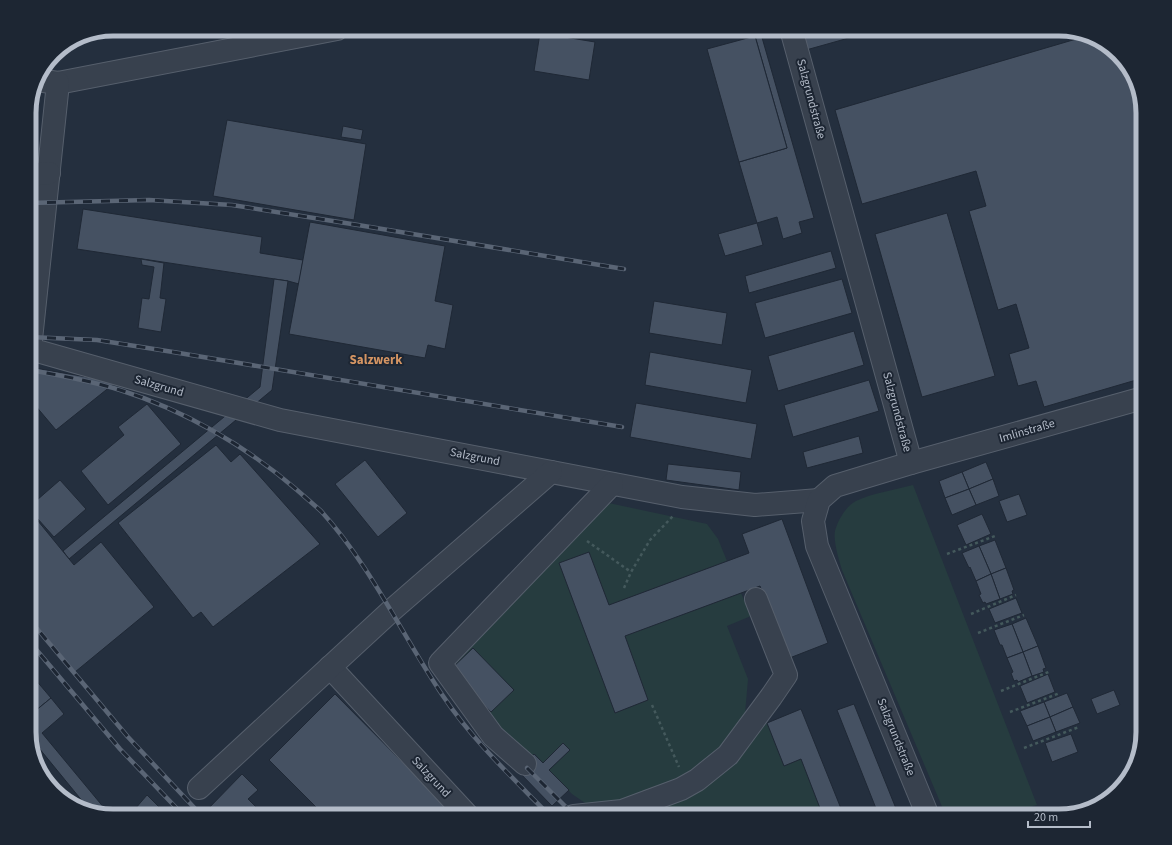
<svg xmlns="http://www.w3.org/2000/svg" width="1172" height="845" font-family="'Source Sans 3',sans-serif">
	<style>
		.green { fill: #263c3f }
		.building { fill: #455162; stroke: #1f2835 }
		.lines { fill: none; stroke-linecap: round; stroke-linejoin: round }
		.minor-casing { stroke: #565f6c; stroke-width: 24 }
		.path { stroke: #44595c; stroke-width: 2.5; stroke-dasharray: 3 3; stroke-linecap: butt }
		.minor { stroke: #38414e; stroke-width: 22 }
		.rail-casing { stroke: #5a6575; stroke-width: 4.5 }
		.rail { stroke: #1d2633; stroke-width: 3; stroke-dasharray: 9; stroke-linecap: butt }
		.labels { text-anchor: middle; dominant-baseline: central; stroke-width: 4; stroke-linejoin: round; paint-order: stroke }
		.street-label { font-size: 12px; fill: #b4bcc9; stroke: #1d2633 }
		.neighbourhood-label { font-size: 13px; font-weight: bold; fill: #d59563; stroke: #1d2633 }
		.rim { fill: none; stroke: #b4bcc9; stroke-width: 5 }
	</style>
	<rect width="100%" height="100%" fill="#242f3e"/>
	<g class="green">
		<path d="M913 485 1037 805 998 816H946L842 570C839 560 833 541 835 531 838 520 846 506 856 501 873 493 894 490 913 485Z"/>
		<path d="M604 502 707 524 718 539 727 561 609 605 589 552 559 563 615 713 648 700 625 636 741 593 751 616 727 626 748 679 745 714 717 754 691 774 619 805H588L572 794 549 770 570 750 563 743 543 763 535 754 530 759 504 738 445 666Z"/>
		<path d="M767 723 784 766 801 759 823 816H630L707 787Z"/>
	</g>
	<g class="building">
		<path d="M800 29H881L806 50Z"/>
		<path d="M540 33 595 42 589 80 534 71Z"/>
		<path d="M761 34 814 218 799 222 802 233 783 239 777 217 757 223 739 162 787 148 755 36Z"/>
		<path d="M755 36 787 148 739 162 707 49Z"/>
		<path d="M1083 37 1110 46 1134 76 1143 113V378L1044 407 1036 381 1018 386 1009 354 1029 348 1016 304 998 310 969 211 986 206 976 171 862 204 835 110Z"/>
		<path d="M71 42 69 53 57 51 58 50Z"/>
		<path d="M227 120 366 144 354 220 213 196Z"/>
		<path d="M343 126 363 130 361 140 341 137Z"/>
		<path d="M83 209 262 237 260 253 303 260 299 284 288 281 77 249Z"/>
		<path d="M947 213 995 376 922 397 875 234Z"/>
		<path d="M310 222 445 246 435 301 453 305 445 349 428 345 425 358 289 334Z"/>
		<path d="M757 223 763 245 725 256 718 234Z"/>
		<path d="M831 251 836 268 749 293 745 276Z"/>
		<path d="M141 259 164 263 160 298 166 299 161 332 138 328 142 298 149 299 154 267 142 265Z"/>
		<path d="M274 279 288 281 272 390 69 559 63 551 260 387Z"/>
		<path d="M842 279 852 313 765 338 755 303Z"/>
		<path d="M654 301 727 313 722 345 649 333Z"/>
		<path d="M854 331 864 365 778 391 768 356Z"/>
		<path d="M650 352 752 370 746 403 645 385Z"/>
		<path d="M29 367 116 382 56 430 29 398Z"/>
		<path d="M869 380 879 411 793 437 784 405Z"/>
		<path d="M636 403 757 424 751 459 630 437Z"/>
		<path d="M147 404 181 444 108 505 81 471 124 435 118 427Z"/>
		<path d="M859 436 863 453 807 468 803 452Z"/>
		<path d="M216 445 231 462 240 454 320 544 213 627 201 612 193 618 118 523Z"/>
		<path d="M365 460 407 513 378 537 335 484Z"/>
		<path d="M986 462 993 479 969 489 962 472Z"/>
		<path d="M668 464 741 472 739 490 666 480Z"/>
		<path d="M962 472 969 489 945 498 939 481Z"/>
		<path d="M993 479 999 496 976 505 969 489Z"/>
		<path d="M60 480 86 509 54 537 29 509V507Z"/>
		<path d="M969 489 976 505 952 515 945 498Z"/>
		<path d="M1019 494 1027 515 1007 522 999 501Z"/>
		<path d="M29 510 74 565 101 542 154 607 75 672 29 616Z"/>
		<path d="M982 514 991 534 966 545 957 525Z"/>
		<path d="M782 519 828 643 787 659 760 586 625 636 648 700 615 713 559 563 589 552 609 605 749 553 742 534Z"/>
		<path d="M995 540 1006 568 991 574 979 546Z"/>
		<path d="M979 546 991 574 976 581 970 567 969 568 962 553Z"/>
		<path d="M1006 568 1014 590 1012 591 1013 594 1000 599 991 574Z"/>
		<path d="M991 574 1000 599 986 604 985 602 983 603 979 595 981 594 976 581Z"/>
		<path d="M1016 598 1022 613 995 623 989 609Z"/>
		<path d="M1026 618 1038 646 1023 652 1012 624Z"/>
		<path d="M1012 624 1023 652 1007 658 1002 645H1000L994 630Z"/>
		<path d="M1038 646 1046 668 1043 669 1044 672 1032 676 1023 652Z"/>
		<path d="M473 648 514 690 491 712 450 670Z"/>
		<path d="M1023 652 1032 676 1018 682 1017 680 1014 681 1011 673 1013 672 1007 658Z"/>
		<path d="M29 672 51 698 29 716Z"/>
		<path d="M1048 674 1055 692 1027 703 1020 686Z"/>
		<path d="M1114 690 1120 705 1097 714 1091 699Z"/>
		<path d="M1067 693 1073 707 1050 717 1044 702Z"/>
		<path d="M335 694 456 816H325L269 760Z"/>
		<path d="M51 698 64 714 42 733 110 815 88 808 34 742 31 744 29 737V716Z"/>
		<path d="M1044 702 1050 717 1027 726 1020 711Z"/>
		<path d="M854 704 899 816H879L837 710Z"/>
		<path d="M1073 707 1080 723 1056 732 1050 717Z"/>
		<path d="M801 709 844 816H823L801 759 784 766 767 723Z"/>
		<path d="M1050 717 1056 732 1033 741 1027 726Z"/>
		<path d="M1071 734 1078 752 1052 762 1045 743Z"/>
		<path d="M563 743 570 750 549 770 569 790 552 806 518 771 534 754 543 763Z"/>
		<path d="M242 774 258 790 248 799 265 816H209L205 812Z"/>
		<path d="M147 795 168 816H129Z"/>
	</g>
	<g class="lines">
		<defs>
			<g id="minor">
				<path d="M791 29 911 463"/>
				<path d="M37 80 58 83 337 29"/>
				<path d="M58 83 30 349 280 420 682 497 755 505 819 500"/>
				<path d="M29 175 49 173"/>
				<path d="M330 667 468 816"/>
				<path d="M525 764 493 736 440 663 612 484"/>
				<path d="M199 788 392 610 551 472"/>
				<path d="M574 816 622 811 681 789 697 780 728 755 771 697 786 675 756 599"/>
				<path d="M928 816 817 546 813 521 819 500 835 486 911 463 1143 398"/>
			</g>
		</defs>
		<use href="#minor" class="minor-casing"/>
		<g class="path">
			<path d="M587 541 631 572"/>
			<path d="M947 554 995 536"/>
			<path d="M624 588 631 572 650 540 673 516"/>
			<path d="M971 614 1016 595"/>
			<path d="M978 633 1024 615"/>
			<path d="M1001 691 1051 671"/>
			<path d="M652 705 679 767"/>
			<path d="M1010 712 1060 693"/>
			<path d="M1024 748 1079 727"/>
			<path d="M685 816 687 809"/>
		</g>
		<use href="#minor" class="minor"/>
		<defs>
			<g id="rail">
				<path d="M29 203 149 200 232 205 358 225 624 269"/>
				<path d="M29 337 97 340 173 352 622 427"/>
				<path d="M29 370C59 375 91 381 120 390 184 410 246 446 297 490 305 497 313 504 321 511 371 566 402 635 443 696 473 741 513 778 550 816"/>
				<path d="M29 619 128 737 202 816"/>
				<path d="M29 641 120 749 184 816"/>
				<path d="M527 768 575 816"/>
			</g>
		</defs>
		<use href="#rail" class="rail-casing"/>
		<use href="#rail" class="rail"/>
	</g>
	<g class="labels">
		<g class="street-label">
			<text transform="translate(811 99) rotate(75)">Salzgrundstraße</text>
			<text transform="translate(159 386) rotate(16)">Salzgrund</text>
			<text transform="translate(897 412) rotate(75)">Salzgrundstraße</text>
			<text transform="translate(1027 431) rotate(-16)">Imlinstraße</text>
			<text transform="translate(475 457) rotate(11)">Salzgrund</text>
			<text transform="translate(896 737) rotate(68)">Salzgrundstraße</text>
			<text transform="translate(431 777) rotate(47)">Salzgrund</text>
		</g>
		<g class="neighbourhood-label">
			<text x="376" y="360">Salzwerk</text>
		</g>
	</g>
	<path d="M0 0H1172V845H0ZM113 36H1059A77 77 0 0 1 1136 113V732A77 77 0 0 1 1059 809H113A77 77 0 0 1 36 732V113A77 77 0 0 1 113 36Z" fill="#1d2633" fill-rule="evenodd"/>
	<path class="rim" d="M113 36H1059A77 77 0 0 1 1136 113V732A77 77 0 0 1 1059 809H113A77 77 0 0 1 36 732V113A77 77 0 0 1 113 36Z"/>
	<path d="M1028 821v6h62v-6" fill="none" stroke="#b4bcc9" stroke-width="2"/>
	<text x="1034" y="821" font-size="12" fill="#b4bcc9" stroke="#1d2633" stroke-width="3" paint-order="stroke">20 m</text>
</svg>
